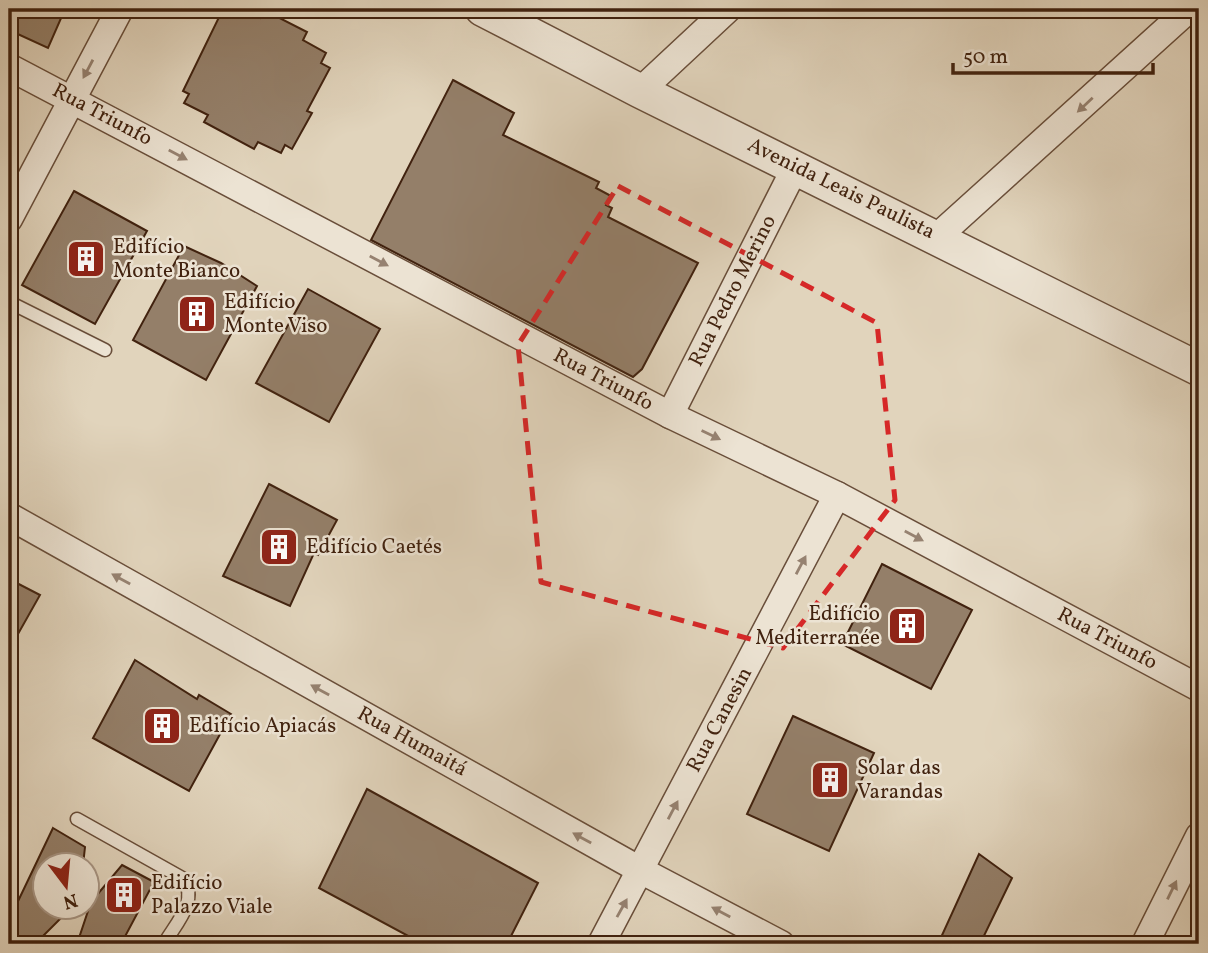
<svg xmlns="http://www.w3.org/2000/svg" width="1208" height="953" font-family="Vollkorn,serif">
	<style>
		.building { fill: #947f69; stroke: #41220f; stroke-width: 2 }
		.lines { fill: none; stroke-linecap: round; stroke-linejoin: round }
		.service-casing { stroke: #694e3a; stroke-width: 15 }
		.minor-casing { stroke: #694e3a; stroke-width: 29 }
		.tertiary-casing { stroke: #694e3a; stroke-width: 36 }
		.service { stroke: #ece3d3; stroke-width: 12 }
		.minor { stroke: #ece3d3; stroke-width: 26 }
		.tertiary { stroke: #ece3d3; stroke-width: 33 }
		.oneway { fill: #968271 }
		.marked { fill: none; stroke: #d62828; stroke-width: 5; stroke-dasharray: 14 9; stroke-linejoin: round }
		.labels { text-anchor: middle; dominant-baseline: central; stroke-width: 5; stroke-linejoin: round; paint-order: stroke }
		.street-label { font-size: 21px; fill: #41220f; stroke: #ece3d3 }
		.poi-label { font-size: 21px; fill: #41220f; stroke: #ece3d3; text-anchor: start }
	</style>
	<rect width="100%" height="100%" fill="#e1d4bc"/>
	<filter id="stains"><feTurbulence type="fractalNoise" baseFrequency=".00286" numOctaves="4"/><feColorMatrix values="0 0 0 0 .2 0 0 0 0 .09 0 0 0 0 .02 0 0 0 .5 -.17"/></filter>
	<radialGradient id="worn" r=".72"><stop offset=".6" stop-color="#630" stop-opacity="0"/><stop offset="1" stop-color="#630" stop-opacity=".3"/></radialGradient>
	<g class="building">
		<path d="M9 9H48L62 16 48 48 9 30Z"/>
		<path d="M223 9H242L260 18 264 10 307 32 303 40 326 53 321 63 330 68 307 111 312 113 292 149 285 145 281 153 258 142 254 149 204 122 208 115 184 103 189 94 183 91Z"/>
		<path d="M453 80 514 113 503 135 599 182 596 188 611 196 606 205 612 208 608 217 698 263 642 369 633 377 371 240Z"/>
		<path d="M74 191 147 231 95 324 22 285Z"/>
		<path d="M184 246 221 263 257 286 206 380 133 340Z"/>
		<path d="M308 289 380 329 329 422 256 383Z"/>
		<path d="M269 484 337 520 318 555 314 553 290 606 223 576Z"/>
		<path d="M882 564 972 610 931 689 842 644Z"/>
		<path d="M9 579 40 595 9 650Z"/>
		<path d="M135 660 197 699 199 695 231 714 189 791 93 738Z"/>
		<path d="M793 716 874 753 829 851 747 814Z"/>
		<path d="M367 789 538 883 507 944H423L319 888Z"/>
		<path d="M53 828 85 847 83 865H46V907H72L35 944H9V920Z"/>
		<path d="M979 854 1012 878 980 944H938Z"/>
		<path d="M122 865 154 882 121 944H77L91 902Z"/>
	</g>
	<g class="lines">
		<defs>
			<g id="service">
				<path d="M9 302 105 350"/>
				<path d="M77 819 184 879C198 902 176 923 164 944"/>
			</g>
			<g id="minor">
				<path d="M9 67 670 415 837 495 1199 688"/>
				<path d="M640 91 728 9"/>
				<path d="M9 219 120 9"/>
				<path d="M937 237 1189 9"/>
				<path d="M670 415 796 166"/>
				<path d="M9 516 642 871 781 944"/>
				<path d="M601 944 837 495"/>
				<path d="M1145 944 1199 836"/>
			</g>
			<path id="tertiary" d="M482 9 640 91 1199 369"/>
		</defs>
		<use href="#service" class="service-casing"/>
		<use href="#minor" class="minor-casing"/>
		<use href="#tertiary" class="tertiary-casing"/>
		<use href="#service" class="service"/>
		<use href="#minor" class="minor"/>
		<use href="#tertiary" class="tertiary"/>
	</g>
	<defs><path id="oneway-solid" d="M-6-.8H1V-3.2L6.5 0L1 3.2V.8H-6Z" transform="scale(1.75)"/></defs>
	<g class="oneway">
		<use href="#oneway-solid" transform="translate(88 69) rotate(118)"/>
		<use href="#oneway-solid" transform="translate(1085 105) rotate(137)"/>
		<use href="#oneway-solid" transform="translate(178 155) rotate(28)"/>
		<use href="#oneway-solid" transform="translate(379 261) rotate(28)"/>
		<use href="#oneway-solid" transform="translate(711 435) rotate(26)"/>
		<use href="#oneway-solid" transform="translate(914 536) rotate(28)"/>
		<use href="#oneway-solid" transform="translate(801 565) rotate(-62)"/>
		<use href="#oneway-solid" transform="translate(121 579) rotate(-151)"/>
		<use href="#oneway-solid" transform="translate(320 690) rotate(-151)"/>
		<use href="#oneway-solid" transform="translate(673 810) rotate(-62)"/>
		<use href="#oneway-solid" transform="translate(582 838) rotate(-151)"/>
		<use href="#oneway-solid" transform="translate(1172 890) rotate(-64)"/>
		<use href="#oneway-solid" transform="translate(622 908) rotate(-61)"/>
		<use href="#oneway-solid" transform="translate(721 912) rotate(-152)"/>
	</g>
	<path class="marked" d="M618 186 877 323 895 500 783 648 541 582 518 345Z"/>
	<defs>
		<symbol id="building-square" viewBox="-11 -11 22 22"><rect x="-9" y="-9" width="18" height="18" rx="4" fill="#8f2418" stroke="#ece3d3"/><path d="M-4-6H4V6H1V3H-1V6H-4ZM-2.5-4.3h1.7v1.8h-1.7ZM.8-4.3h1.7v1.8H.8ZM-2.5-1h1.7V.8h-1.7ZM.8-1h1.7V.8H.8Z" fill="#fff"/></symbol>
	</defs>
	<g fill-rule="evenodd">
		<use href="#building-square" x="64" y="237" width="44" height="44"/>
		<use href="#building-square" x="175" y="292" width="44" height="44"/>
		<use href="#building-square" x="257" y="525" width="44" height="44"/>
		<use href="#building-square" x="885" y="604" width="44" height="44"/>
		<use href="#building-square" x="140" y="704" width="44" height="44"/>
		<use href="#building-square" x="808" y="758" width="44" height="44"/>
		<use href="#building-square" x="102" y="873" width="44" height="44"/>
	</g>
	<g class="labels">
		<g class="street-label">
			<text transform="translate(102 115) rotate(28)">Rua Triunfo</text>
			<text transform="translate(841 189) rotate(26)">Avenida Leais Paulista</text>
			<text transform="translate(733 291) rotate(-63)">Rua Pedro Merino</text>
			<text transform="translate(603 380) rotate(28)">Rua Triunfo</text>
			<text transform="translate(1107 639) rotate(28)">Rua Triunfo</text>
			<text transform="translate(720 720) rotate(-62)">Rua Canesin</text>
			<text transform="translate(412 742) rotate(29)">Rua Humaitá</text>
		</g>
		<g class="poi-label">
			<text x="113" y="247">Edifício<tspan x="113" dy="24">Monte Bianco</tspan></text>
			<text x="224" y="302">Edifício<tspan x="224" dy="24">Monte Viso</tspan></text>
			<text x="306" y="547">Edifício Caetés</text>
			<text x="880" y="614" text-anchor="end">Edifício<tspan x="880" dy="24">Mediterranée</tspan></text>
			<text x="189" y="726">Edifício Apiacás</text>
			<text x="857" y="768">Solar das<tspan x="857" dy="24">Varandas</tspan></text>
			<text x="151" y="883">Edifício<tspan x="151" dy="24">Palazzo Viale</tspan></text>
		</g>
	</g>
	<rect width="1208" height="953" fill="none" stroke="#e1d4bc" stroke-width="35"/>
	<rect x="10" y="10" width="1187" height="932" fill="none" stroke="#41220f" stroke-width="3.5"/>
	<rect x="18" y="18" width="1173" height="918" fill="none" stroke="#41220f" stroke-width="2"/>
	<g transform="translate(66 886) rotate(164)"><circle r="33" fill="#ece3d3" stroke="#a89685" stroke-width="2"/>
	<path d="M0-5L12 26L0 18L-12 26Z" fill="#8f2418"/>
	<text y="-10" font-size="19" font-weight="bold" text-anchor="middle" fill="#41220f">N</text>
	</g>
	<path d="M953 63v10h200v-10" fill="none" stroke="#41220f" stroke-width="3.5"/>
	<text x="963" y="63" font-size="21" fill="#41220f" stroke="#ece3d3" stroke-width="5" paint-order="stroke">50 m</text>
	<rect width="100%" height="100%" filter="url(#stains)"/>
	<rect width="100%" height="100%" fill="url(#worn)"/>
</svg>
